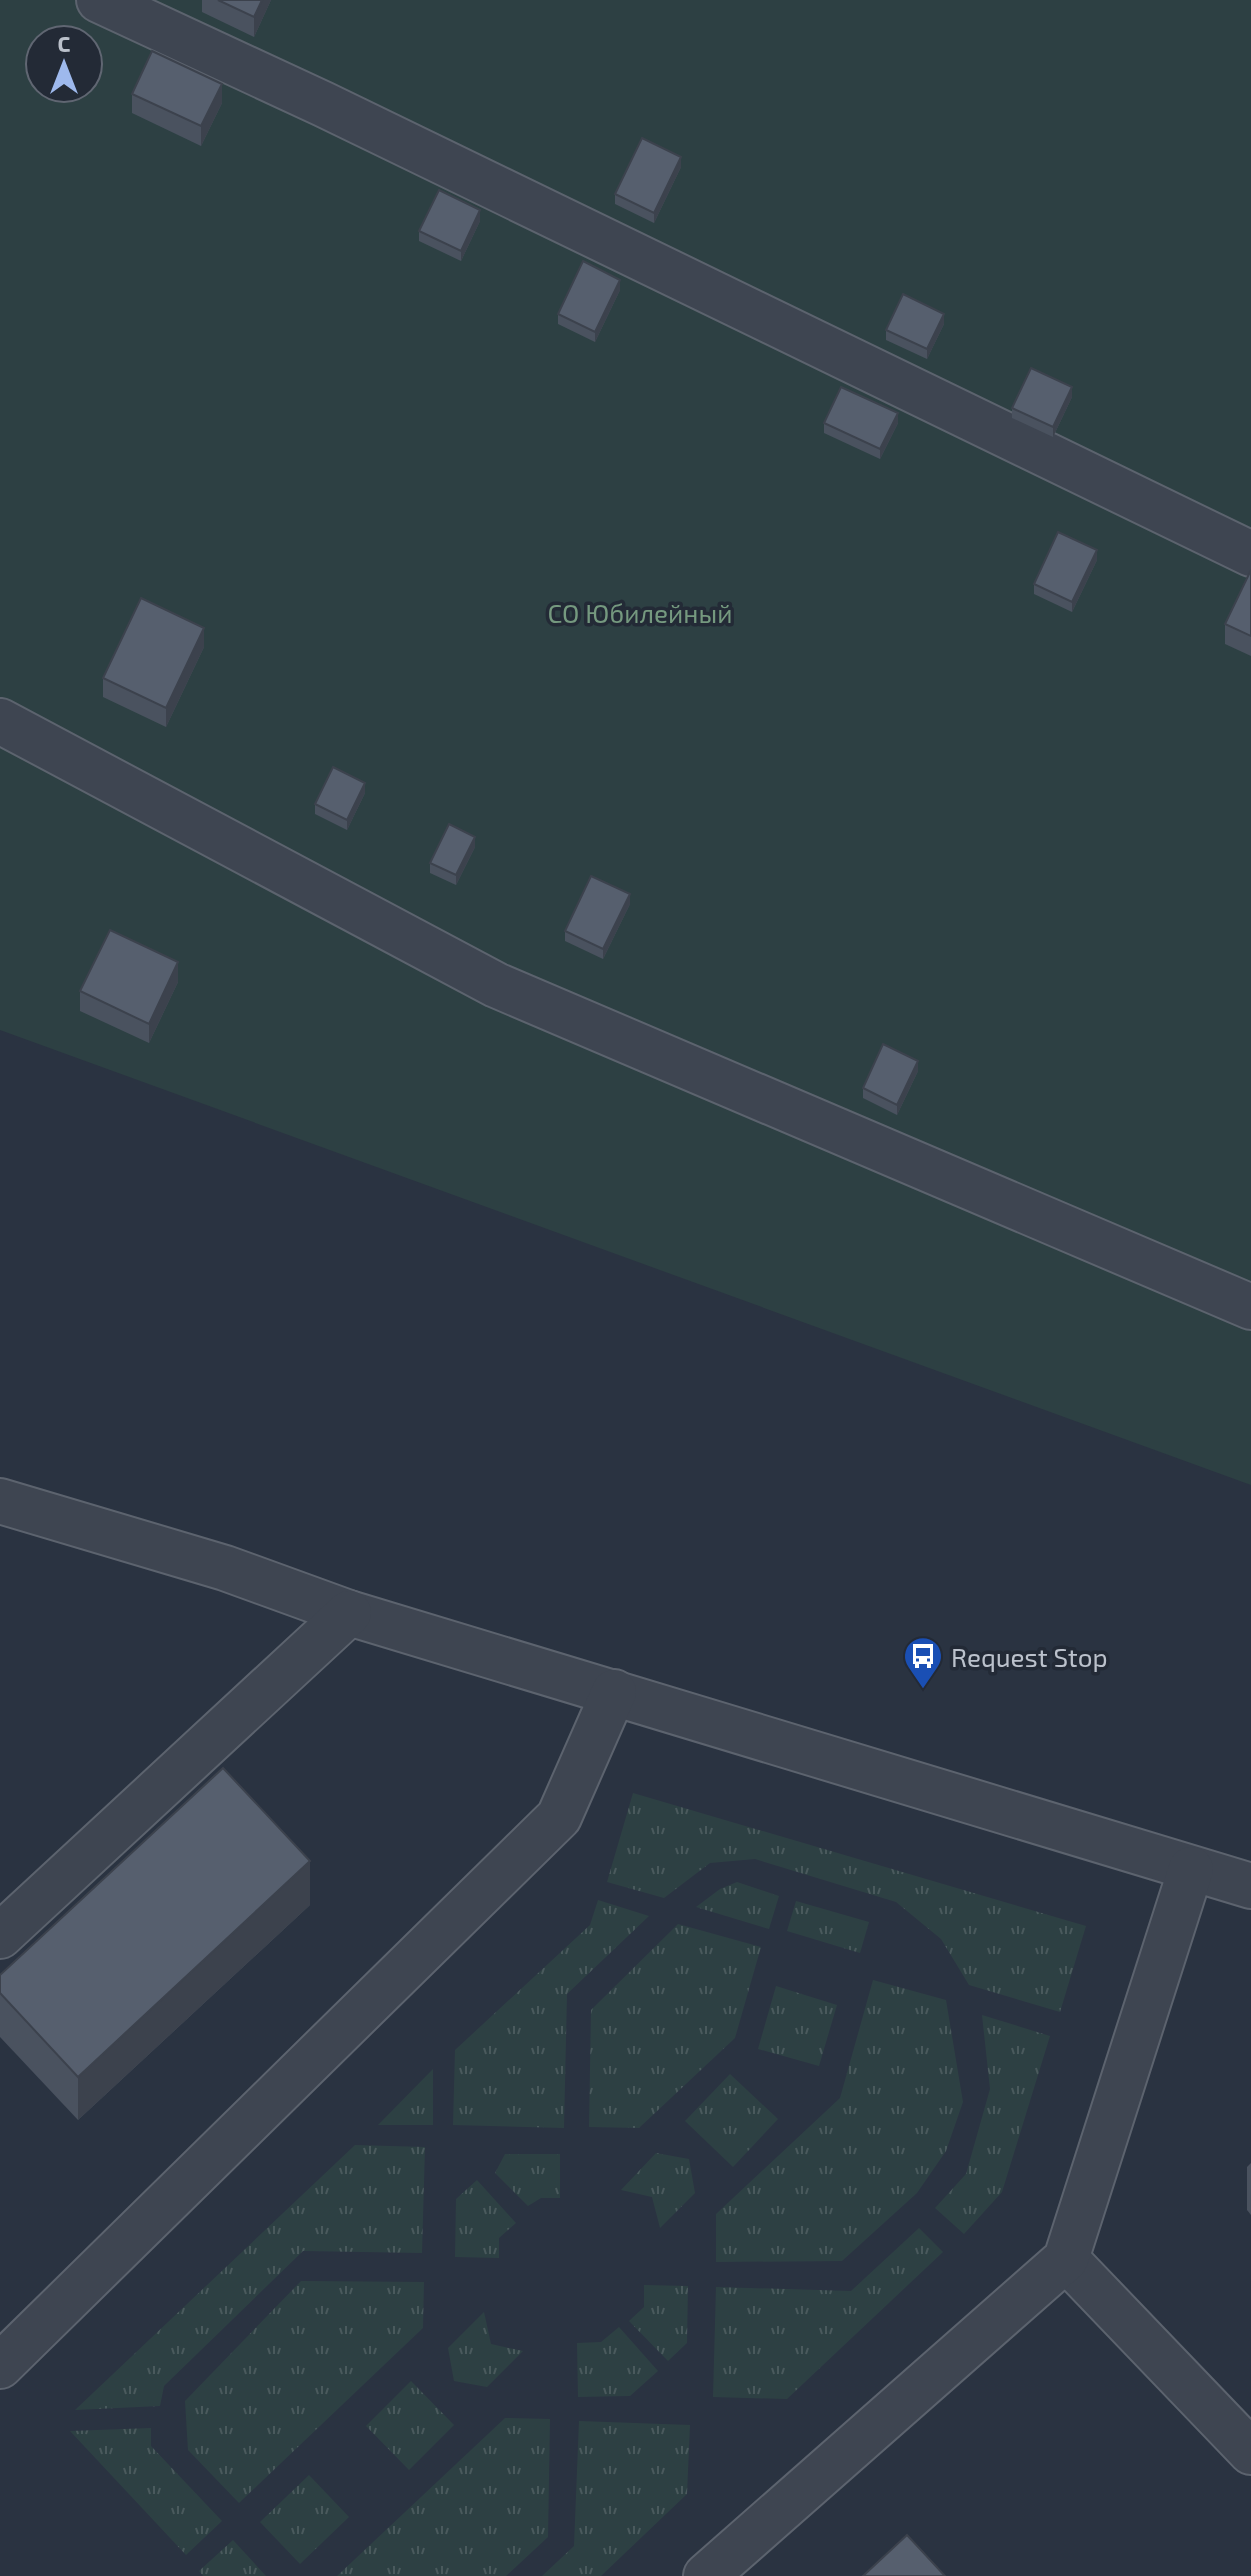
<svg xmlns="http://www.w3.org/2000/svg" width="1251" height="2576" font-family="'Exo 2',sans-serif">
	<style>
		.grass { fill: url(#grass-tufts) }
		.garden { fill: #2d4043; fill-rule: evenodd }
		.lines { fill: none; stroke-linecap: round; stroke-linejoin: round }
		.minor-casing { stroke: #5c636e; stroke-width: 48 }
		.minor { stroke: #3e4551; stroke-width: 44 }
		.wall { fill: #4a525f }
		.shaded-wall { fill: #3c424d }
		.building { fill: #565f6e; stroke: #3c424d; stroke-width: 2 }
		.labels { text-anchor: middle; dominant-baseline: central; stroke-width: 7; stroke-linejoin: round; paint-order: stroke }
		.park-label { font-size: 26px; fill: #75997f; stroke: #232a36 }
		.poi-label { font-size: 26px; fill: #bbc1cb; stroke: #232a36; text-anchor: start }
	</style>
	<defs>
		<pattern id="grass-tufts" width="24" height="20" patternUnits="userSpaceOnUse" patternTransform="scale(2)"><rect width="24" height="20" fill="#2d4043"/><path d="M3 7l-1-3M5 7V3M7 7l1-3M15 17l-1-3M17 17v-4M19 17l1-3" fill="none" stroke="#4a5a5d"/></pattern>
	</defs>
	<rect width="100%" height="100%" fill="#2a3341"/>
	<g class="grass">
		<path d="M633 1793 1086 1926 1060 2012 969 1985 941 1939 896 1902 755 1859 710 1863 664 1898 607 1882Z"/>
		<path d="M737 1882 779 1896 769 1929 696 1907 720 1889Z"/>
		<path d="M598 1900 649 1916 567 1994 564 2128 453 2125 455 2050 590 1925Z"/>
		<path d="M796 1901 869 1922 860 1953 787 1931Z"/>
		<path d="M678 1924 761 1947 735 2038 639 2128 589 2127 591 2010Z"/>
		<path d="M873 1980 946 2000 963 2102 946 2151 917 2193 842 2261 716 2262V2214L840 2098Z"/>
		<path d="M776 1986 837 2005 819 2066 758 2049Z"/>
		<path d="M982 2015 1050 2036 1002 2192 964 2234 935 2208 966 2174 990 2089Z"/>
		<path d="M433 2069V2125H378Z"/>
		<path d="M730 2074 778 2119 733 2167 685 2121Z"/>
		<path d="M355 2145 425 2147 422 2253 303 2251 164 2386 160 2406 75 2410Z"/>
		<path d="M656 2153 689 2159 695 2193 660 2228 652 2197 621 2190Z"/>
		<path d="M505 2154H560V2198H541L528 2206 495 2173Z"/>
		<path d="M477 2180 516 2223 499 2238V2258L455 2257 456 2199Z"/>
		<path d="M919 2228 943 2252 787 2399 713 2397 716 2287 851 2291Z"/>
		<path d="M301 2281 424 2282 423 2328 239 2503 188 2450 185 2401Z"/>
		<path d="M644 2285 688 2286 687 2343 668 2361 629 2321 644 2307Z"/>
		<path d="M484 2312 491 2344 523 2351 487 2387 454 2381 448 2348Z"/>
		<path d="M619 2327 658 2371 630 2396 578 2397 577 2343 601 2342Z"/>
		<path d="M411 2381 454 2425 409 2470 366 2426Z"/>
		<path d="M505 2418 550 2419 548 2537 506 2576H337Z"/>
		<path d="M579 2421 690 2425 687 2494 601 2576H542L574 2546Z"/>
		<path d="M151 2428V2446L222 2521 186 2555 70 2431Z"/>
		<path d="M309 2475 349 2517 300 2564 260 2522Z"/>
		<path d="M233 2540 266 2576H203L199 2571Z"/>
	</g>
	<path class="garden" d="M0 0H1251V1485L0 1030ZM40 40H88V88H40Z"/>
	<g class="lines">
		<defs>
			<g id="minor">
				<path d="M99 0 323 104 1251 554"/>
				<path d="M0 721 496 985 1251 1307"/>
				<path d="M0 1501 225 1568 349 1613 1251 1886"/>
				<path d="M0 1936 349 1613"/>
				<path d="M1066 2259 1251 2452"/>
				<path d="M0 2366 559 1817 614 1692"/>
				<path d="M706 2576 1066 2259 1191 1869"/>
			</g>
		</defs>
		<use href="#minor" class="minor-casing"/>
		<use href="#minor" class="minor"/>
	</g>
	<g class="wall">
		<path d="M202 0H271L254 37 202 12Z"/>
		<path d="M132 94 222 103 201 146 132 113Z"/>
		<path d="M681 167 654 223 615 204V194Z"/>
		<path d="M480 221 461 261 419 241V231Z"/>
		<path d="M620 290 595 342 558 324V314Z"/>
		<path d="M944 324 927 359 886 340V330Z"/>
		<path d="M1072 397 1053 437 1012 418V408Z"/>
		<path d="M824 423H898L880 459 824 433Z"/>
		<path d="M1097 560 1072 612 1034 594V584Z"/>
		<path d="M1251 570V656L1225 644V624Z"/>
		<path d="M204 647 166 727 103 697V678Z"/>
		<path d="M365 793 347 830 315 814V804Z"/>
		<path d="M475 847 456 885 430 873V863Z"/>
		<path d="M630 904 603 959 565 941V931Z"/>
		<path d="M178 982 149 1043 80 1011V991Z"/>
		<path d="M918 1071 897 1115 863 1098V1088Z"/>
		<path d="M310 1905 78 2120 0 2037V1975Z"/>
		<path d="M1251 2163V2215L1247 2210V2167Z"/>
	</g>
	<g class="shaded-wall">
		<path d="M262 0H271L254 37V17Z"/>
		<path d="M222 84V103L201 146V126Z"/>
		<path d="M681 157V167L654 223V213Z"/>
		<path d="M480 210V221L461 261V251Z"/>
		<path d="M620 280V290L595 342V332Z"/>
		<path d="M944 314V324L927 359V349Z"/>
		<path d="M1072 387V397L1053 437V427Z"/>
		<path d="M898 413V423L880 459V449Z"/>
		<path d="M1097 550V560L1072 612V602Z"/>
		<path d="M204 628V647L166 727V708Z"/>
		<path d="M365 783V793L347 830V820Z"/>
		<path d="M475 837V847L456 885V875Z"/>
		<path d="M630 894V904L603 959V949Z"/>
		<path d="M178 962V982L149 1043V1024Z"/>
		<path d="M918 1061V1071L897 1115V1105Z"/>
		<path d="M310 1861V1905L78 2120V2077Z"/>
	</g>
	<g class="building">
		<path d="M218 0H262L254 17Z"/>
		<path d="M152 51 222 84 201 126 132 94Z"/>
		<path d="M642 138 681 157 654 213 615 194Z"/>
		<path d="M439 190 480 210 461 251 419 231Z"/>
		<path d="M583 261 620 280 595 332 558 314Z"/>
		<path d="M903 294 944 314 927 349 886 330Z"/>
		<path d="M1031 368 1072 387 1053 427 1012 408Z"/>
		<path d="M841 387 898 413 880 449 824 423Z"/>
		<path d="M1058 532 1097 550 1072 602 1034 584Z"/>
		<path d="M1251 570V636L1225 624Z"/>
		<path d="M141 598 204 628 166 708 103 678Z"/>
		<path d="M333 767 365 783 347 820 315 804Z"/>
		<path d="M449 824 475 837 456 875 430 863Z"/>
		<path d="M591 876 630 894 603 949 565 931Z"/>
		<path d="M110 930 178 962 149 1024 80 991Z"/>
		<path d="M883 1044 918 1061 897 1105 863 1088Z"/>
		<path d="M223 1768 310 1861 78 2077 0 1993V1975Z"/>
		<path d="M907 2535 945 2576H863Z"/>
	</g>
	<defs>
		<symbol id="bus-pin" viewBox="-11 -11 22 30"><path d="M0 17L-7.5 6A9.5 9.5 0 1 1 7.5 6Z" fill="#1a4fb4" stroke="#232a36"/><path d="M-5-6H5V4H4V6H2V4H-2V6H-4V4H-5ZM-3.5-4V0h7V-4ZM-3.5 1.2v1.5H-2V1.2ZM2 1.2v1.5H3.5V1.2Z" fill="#fff"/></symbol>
	</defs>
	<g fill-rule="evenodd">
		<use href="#bus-pin" x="901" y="1634" width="44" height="60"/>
	</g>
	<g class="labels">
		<g class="park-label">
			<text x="640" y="612">СО Юбилейный</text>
		</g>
		<g class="poi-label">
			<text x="951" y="1656">Request Stop</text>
		</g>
	</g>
	<g transform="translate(64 64)"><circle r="38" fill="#232a36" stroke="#606672" stroke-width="2"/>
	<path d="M0-6L14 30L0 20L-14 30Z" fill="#9eb9ed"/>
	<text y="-12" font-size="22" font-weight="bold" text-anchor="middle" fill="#bbc1cb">С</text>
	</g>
</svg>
